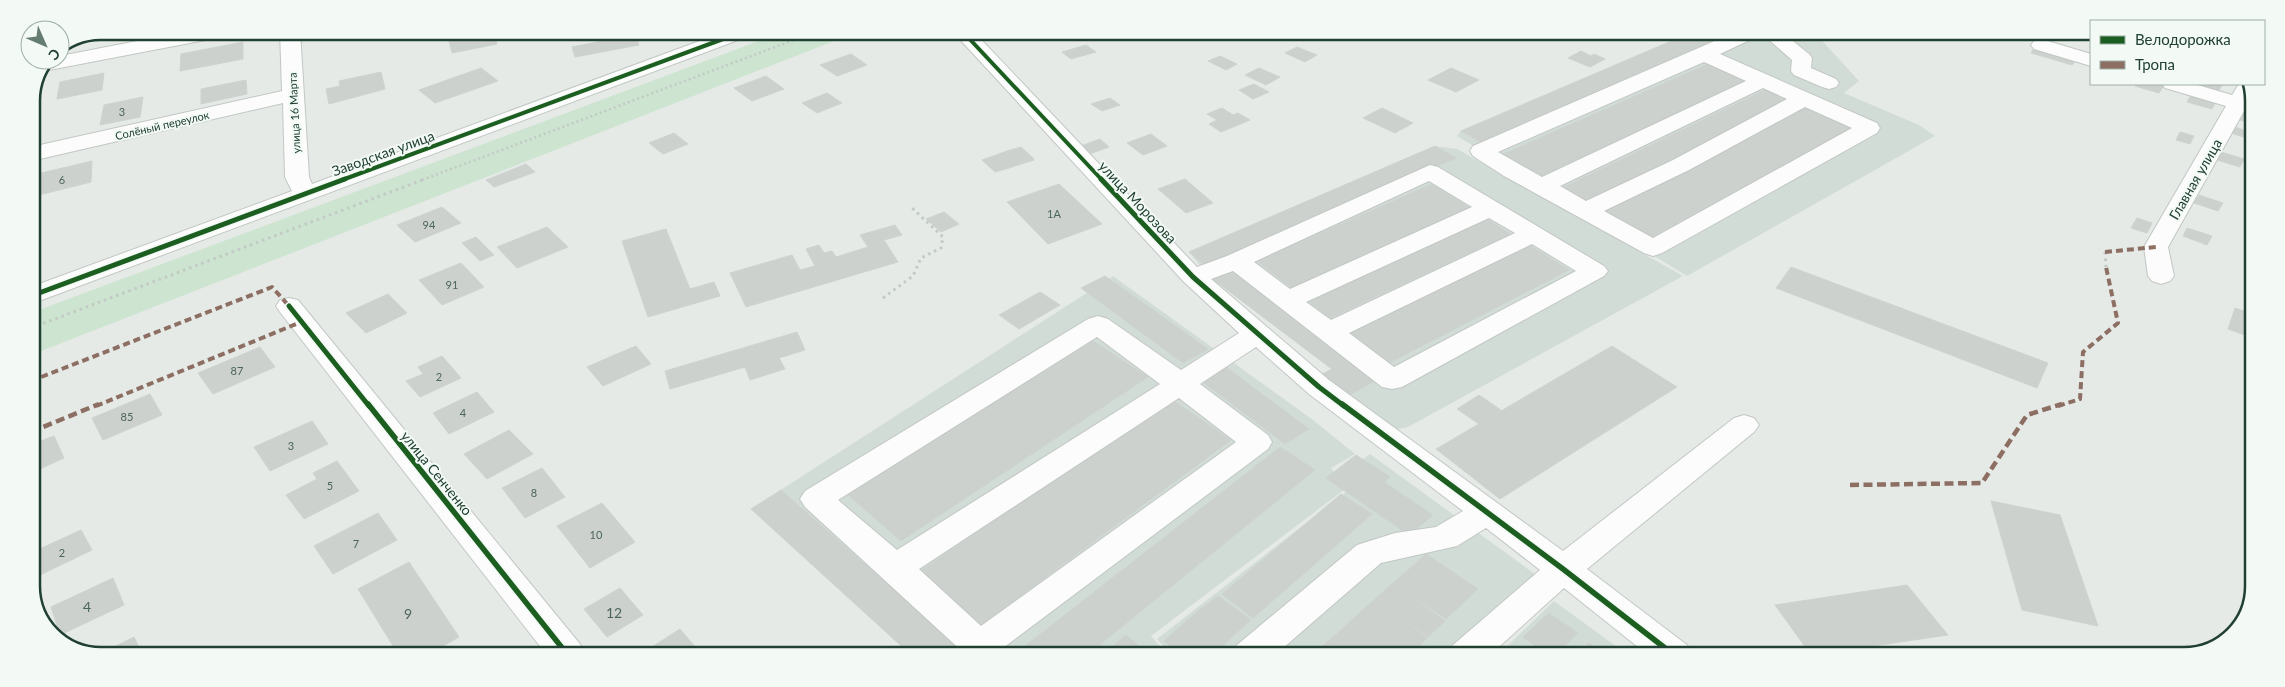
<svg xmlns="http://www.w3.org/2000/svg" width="2285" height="687" font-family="Lato,sans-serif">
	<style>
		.built { fill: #d2dcd6 }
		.green { fill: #cde4d0 }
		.building { fill: #ccd1ce; stroke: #cdd3d0 }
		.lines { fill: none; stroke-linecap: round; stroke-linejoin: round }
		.minor-casing { stroke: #c2c7c4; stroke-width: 2 }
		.path-far1 { stroke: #c1cac5; stroke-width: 2.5; stroke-dasharray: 2 3; stroke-linecap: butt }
		.path { stroke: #c1cac5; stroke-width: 3; stroke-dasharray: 2.5 4; stroke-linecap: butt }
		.minor { fill: #fbfcfb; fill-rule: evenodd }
		.quiet-far1 { stroke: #8d6e63; stroke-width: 4; stroke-dasharray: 7 4; stroke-linecap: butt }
		.quiet { stroke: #8d6e63; stroke-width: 4.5; stroke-dasharray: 9 4.5; stroke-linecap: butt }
		.cycleway-far2-casing { stroke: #f3f9f5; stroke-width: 6 }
		.cycleway-far1-casing { stroke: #f3f9f5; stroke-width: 8 }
		.cycleway-casing { stroke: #f3f9f5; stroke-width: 9 }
		.cycleway-far2 { stroke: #1b5e20; stroke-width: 4 }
		.cycleway-far1 { stroke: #1b5e20; stroke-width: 5 }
		.cycleway { stroke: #1b5e20; stroke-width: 5.5 }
		.labels { text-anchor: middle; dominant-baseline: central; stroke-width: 4; stroke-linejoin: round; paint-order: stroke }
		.number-label { font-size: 11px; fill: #4c655a }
		.far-street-label { font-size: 11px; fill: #204032; stroke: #f3f9f5 }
		.street-label { font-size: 14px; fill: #204032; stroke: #f3f9f5 }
		.near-number-label { font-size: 14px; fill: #4c655a }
		.rim { fill: none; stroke: #204032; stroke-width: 2.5 }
	</style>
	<rect width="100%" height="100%" fill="#e5eae7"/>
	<g class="built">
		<path d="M1690 33H1815L1859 81 1844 93 1919 125 1935 136 1687 276 1457 136 1461 131Z"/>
		<path d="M1435 146 1457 149 1683 276 1408 427 1389 431 1317 377 1331 369 1210 277 1189 252Z"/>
		<path d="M1113 276 1313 420 1355 454 1331 468 1345 489 1151 636 1166 653 1164 655 910 654 751 509Z"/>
		<path d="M1370 454 1554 588 1488 655H1171L1157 639 1351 488 1344 474Z"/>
		<path d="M1554 601 1628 655H1498Z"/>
	</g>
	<path class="green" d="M783 32H857L31 355V313Z"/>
	<g class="building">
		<path d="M101 31H109L108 37 70 44Z"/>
		<path d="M493 32 497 44 452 53 449 41Z"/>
		<path d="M609 32H634L639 45 575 57 572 47 612 39Z"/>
		<path d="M667 32H689L690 35 671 39Z"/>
		<path d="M1690 33H1703L1717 39 1481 142 1461 131Z"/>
		<path d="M243 42V59L180 71 181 54Z"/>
		<path d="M1086 45 1096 52 1071 59 1062 52Z"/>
		<path d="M1297 47 1317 55 1305 62 1285 53Z"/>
		<path d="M2035 47 2077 59 2072 65 2031 53Z"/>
		<path d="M1581 51 1591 56 1594 54 1605 59 1590 67 1568 58Z"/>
		<path d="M851 54 867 65 837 76 820 65Z"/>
		<path d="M1220 56 1237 64 1226 70 1208 61Z"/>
		<path d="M1708 64 1746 81 1539 177 1501 155Z"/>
		<path d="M481 68 498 81 435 103 419 90Z"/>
		<path d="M1259 68 1280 77 1266 85 1245 75Z"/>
		<path d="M1451 68 1479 80 1456 92 1428 80Z"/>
		<path d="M381 72 385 89 329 104 326 89 340 86 339 81Z"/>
		<path d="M104 73 102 90 57 99 60 82Z"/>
		<path d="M766 76 784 89 752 101 734 88Z"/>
		<path d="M246 80 247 94 201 104V89Z"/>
		<path d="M1254 84 1269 92 1253 99 1239 90Z"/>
		<path d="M2137 84H2156L2164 86 2159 93 2135 86Z"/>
		<path d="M2194 84H2218L2222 85 2218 92Z"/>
		<path d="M1767 89 1791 100 1584 203 1560 189Z"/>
		<path d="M827 93 842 103 817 113 802 103Z"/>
		<path d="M2191 95 2216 102 2212 109 2187 102Z"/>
		<path d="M143 97 140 117 100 125 104 105Z"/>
		<path d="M1110 98 1120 105 1102 111 1091 104Z"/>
		<path d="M1805 106 1854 128 1647 239 1598 212Z"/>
		<path d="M1222 108 1233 115 1238 113 1250 120 1221 132 1209 124 1217 120 1207 114Z"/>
		<path d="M1382 108 1413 123 1395 133 1363 118Z"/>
		<path d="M2243 114 2253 117V124L2240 120Z"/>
		<path d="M2235 127 2253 133V140L2231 133Z"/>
		<path d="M2180 132 2194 136 2190 144 2176 140Z"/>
		<path d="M674 133 688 144 663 154 649 143Z"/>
		<path d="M1151 134 1167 146 1143 155 1127 143Z"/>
		<path d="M1100 139 1109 147 1089 154 1081 146Z"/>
		<path d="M1435 146 1456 158 1206 266 1189 252Z"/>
		<path d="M1021 147 1033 158 1034 160 1021 164 1007 151Z"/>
		<path d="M1007 151 1021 164 1009 168 996 155Z"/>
		<path d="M2221 152 2244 159 2240 167 2217 160Z"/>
		<path d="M996 155 1009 168 995 172 982 160Z"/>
		<path d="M92 161 91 182 31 197 33 175Z"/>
		<path d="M526 164 535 172 494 187 486 180Z"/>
		<path d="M1185 179 1213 203 1186 213 1158 189Z"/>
		<path d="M1059 184 1102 224 1048 244 1007 202Z"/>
		<path d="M1432 184 1470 208 1293 289 1257 261Z"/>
		<path d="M2199 195 2223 203 2218 211 2194 203Z"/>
		<path d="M442 207 461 223 415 242 397 225Z"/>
		<path d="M944 212 959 224 941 232 926 219Z"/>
		<path d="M1486 218 1510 234 1330 318 1307 300Z"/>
		<path d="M2137 218 2152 223 2147 233 2131 228Z"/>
		<path d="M895 225 902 235 884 240 898 262 746 307 730 273 792 255 800 270 815 266 806 249 819 245 824 253 832 251 836 257 868 247 860 235Z"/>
		<path d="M547 227 568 247 517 268 497 247Z"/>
		<path d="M2187 228 2212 236 2207 245 2183 236Z"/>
		<path d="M666 229 690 289 714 282 720 296 648 317 622 241Z"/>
		<path d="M476 237 494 255 480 261 462 243Z"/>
		<path d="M1526 243 1569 270 1389 363 1347 331Z"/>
		<path d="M461 263 484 287 442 305 419 280Z"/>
		<path d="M1231 267 1380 378 1344 398 1317 377 1332 369 1210 277Z"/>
		<path d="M1791 267 2048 363 2037 388 1776 288Z"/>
		<path d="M1105 276 1208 349 1183 363 1081 288Z"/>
		<path d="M1040 292 1060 305 1019 329 999 315Z"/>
		<path d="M388 294 407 313 366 333 346 313Z"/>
		<path d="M2235 308 2253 314V338L2228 329Z"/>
		<path d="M797 332 805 350 779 358 785 369 750 380 745 367 670 389 665 371Z"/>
		<path d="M1093 341 1148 377 901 541 847 494Z"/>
		<path d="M636 346 651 364 627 375 612 356Z"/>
		<path d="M1612 346 1677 387 1500 499 1436 449Z"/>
		<path d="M260 347 275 367 213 394 198 373Z"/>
		<path d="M442 356 461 378 420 397 406 381 423 374 418 367Z"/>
		<path d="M612 356 627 375 603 386 587 367Z"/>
		<path d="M1219 362 1309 429 1285 444 1195 376Z"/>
		<path d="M477 392 494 412 449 434 433 413Z"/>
		<path d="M150 394 162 415 103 440 92 418Z"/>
		<path d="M1479 395 1501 410 1479 424 1457 409Z"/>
		<path d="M1171 399 1231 440 981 625 920 571Z"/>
		<path d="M312 421 328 444 270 471 254 447Z"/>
		<path d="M509 430 533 454 487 479 464 454Z"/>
		<path d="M54 436 64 458 31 473V445Z"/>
		<path d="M1280 447 1315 470 1087 655 1032 654 1025 646Z"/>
		<path d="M1356 455 1390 477 1384 482 1433 515 1409 535 1326 478Z"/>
		<path d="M337 461 359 491 304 519 286 495 317 479 313 473Z"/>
		<path d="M542 468 565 497 525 518 502 488Z"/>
		<path d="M781 490 967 654H910L751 509Z"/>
		<path d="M1341 494 1372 514 1253 618 1222 594Z"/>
		<path d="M1991 501 2060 515 2098 626 2022 610Z"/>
		<path d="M602 503 635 542 590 568 557 526Z"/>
		<path d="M378 513 397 540 333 574 314 546Z"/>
		<path d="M81 530 92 550 38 576 31 562V553Z"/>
		<path d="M1426 554 1478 589 1460 606 1408 570Z"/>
		<path d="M409 562 459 637 429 654H398L358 589Z"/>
		<path d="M1408 570 1460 606 1446 619 1393 583Z"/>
		<path d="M113 578 124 605 60 635 51 607Z"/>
		<path d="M1393 583 1445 621 1428 637 1375 599Z"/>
		<path d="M1907 585 1948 635 1811 655 1775 605Z"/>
		<path d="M620 588 643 615 607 637 584 609Z"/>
		<path d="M1218 596 1251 620 1235 634 1202 608Z"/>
		<path d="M1375 599 1427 638 1411 654 1357 615Z"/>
		<path d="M1202 608 1235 634 1218 650 1184 623Z"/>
		<path d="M1549 613 1578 633 1556 655H1548L1523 637Z"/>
		<path d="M1357 615 1411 654 1370 655 1339 632Z"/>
		<path d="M1184 623 1218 650 1212 655H1181L1164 641Z"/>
		<path d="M680 629 701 654H641Z"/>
		<path d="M1339 632 1370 655H1325L1318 650Z"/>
		<path d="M1126 635 1150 655H1117L1110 649Z"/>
		<path d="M134 637 142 654 102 653Z"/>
		<path d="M1589 643 1607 655H1578Z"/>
	</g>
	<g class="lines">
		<defs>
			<g id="minor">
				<path d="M189 31H230L228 35 221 37 44 71 48 60H60V56Z"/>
				<path d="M280 31H300L309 177 312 184 724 32H752L749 36 31 304V287L292 191 285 177 283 103 31 161V147L282 91Z"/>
				<path d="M953 32H974L1197 267 1227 256 1430 165 1438 167 1604 266 1608 271 1604 276 1402 387 1392 389 1382 387 1233 271 1211 279 1329 380 1563 551 1734 418 1744 415 1754 418 1759 425 1754 432 1587 569 1687 645 1692 655H1648L1564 588 1490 655H1448L1453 645 1540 570 1486 528 1457 546 1381 563 1275 655H1232L1237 645 1357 545 1395 533 1436 527 1463 511 1309 394 1256 347 1200 384 1268 435 1272 442 1268 449 995 654H965L805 507 800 499 805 491 1088 319 1098 316 1108 319 1181 370 1239 333 1184 282ZM1429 181 1472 207 1290 289 1254 262ZM1489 218 1515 233 1331 320 1306 302ZM1532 244 1576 271 1394 367 1349 333ZM1097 337 1160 384 897 550 838 500ZM1179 398 1236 442 981 626 919 569Z"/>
				<path d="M1733 33H1759L1756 37 1720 54 1877 123 1880 128 1877 133 1662 253 1653 256 1644 253 1504 176 1473 156 1470 151 1473 146ZM1704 62 1746 81 1542 177 1498 152ZM1763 88 1787 99 1673 160 1586 201 1560 186ZM1805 107 1852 128 1653 238 1604 211 1689 170Z"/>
				<path d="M1761 33H1783L1809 54 1812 58 1811 68 1836 79 1839 83 1836 87 1829 89 1822 87 1794 75 1791 71 1792 60Z"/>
				<path d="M2041 39 2091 54V66L2034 49 2031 45 2034 41Z"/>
				<path d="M2162 84H2194L2232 95 2239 84H2249L2253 95 2168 247 2174 276 2170 281 2161 284 2152 281 2148 276 2144 247 2226 106 2165 88Z"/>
				<path d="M289 298 298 300 580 644 585 654H546L280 312 276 306 280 300Z"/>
			</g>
		</defs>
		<use href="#minor" class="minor-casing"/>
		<path class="path-far1" d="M422 180 815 32"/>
		<g class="path">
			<path d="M2105 252 2106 267"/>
			<path d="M883 298 913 276 921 258 941 248 943 237 910 206"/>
			<path d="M31 328 425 179"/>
		</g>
		<use href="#minor" class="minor"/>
		<g class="quiet-far1">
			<path d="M2105 252 2156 247"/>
			<path d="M31 381 272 287 289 306"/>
			<path d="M96 406 301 322"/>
			<path d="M2058 406 2080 399 2083 352 2118 323 2106 267"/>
		</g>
		<g class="quiet">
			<path d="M31 432 99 404"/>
			<path d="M1850 485 1982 483 2027 415 2062 404"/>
		</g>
		<defs>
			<g id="cycleway-far2">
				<path d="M963 32 1102 180"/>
				<path d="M342 180 742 32"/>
			</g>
			<g id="cycleway-far1">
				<path d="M1101 179 1193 277 1319 387 1344 406"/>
				<path d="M31 296 345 179"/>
				<path d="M289 306 369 406"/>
			</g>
			<g id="cycleway">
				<path d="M368 404 567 654"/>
				<path d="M1342 404 1563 569 1674 655"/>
			</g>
		</defs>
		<use href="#cycleway-far2" class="cycleway-far2-casing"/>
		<use href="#cycleway-far1" class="cycleway-far1-casing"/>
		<use href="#cycleway" class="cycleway-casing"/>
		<use href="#cycleway-far2" class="cycleway-far2"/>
		<use href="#cycleway-far1" class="cycleway-far1"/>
		<use href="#cycleway" class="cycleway"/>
	</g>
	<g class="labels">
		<g class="number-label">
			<text x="122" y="111">3</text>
			<text x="62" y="179">6</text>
			<text x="1054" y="213">1А</text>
			<text x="429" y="224">94</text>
			<text x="452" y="284">91</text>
			<text x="237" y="370">87</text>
			<text x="439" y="376">2</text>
			<text x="463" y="412">4</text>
			<text x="127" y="416">85</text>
			<text x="291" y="445">3</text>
			<text x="330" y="485">5</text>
			<text x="534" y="492">8</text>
			<text x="596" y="534">10</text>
			<text x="356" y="543">7</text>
			<text x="62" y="552">2</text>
		</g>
		<g class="far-street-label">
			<text transform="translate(294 113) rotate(-93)">улица 16 Марта</text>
			<text transform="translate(162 125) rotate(-13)">Солёный переулок</text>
		</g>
		<g class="street-label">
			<text transform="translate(383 153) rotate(-20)">Заводская улица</text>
			<text transform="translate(2195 179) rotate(-60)">Главная улица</text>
			<text transform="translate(1138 202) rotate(47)">улица Морозова</text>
			<text transform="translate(437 473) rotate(51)">улица Сенченко</text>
		</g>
		<g class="near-number-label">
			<text x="87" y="606">4</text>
			<text x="614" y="612">12</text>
			<text x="408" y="613">9</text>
		</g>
	</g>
	<path d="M0 0H2285V687H0ZM101 40H2184A61 61 0 0 1 2245 101V586A61 61 0 0 1 2184 647H101A61 61 0 0 1 40 586V101A61 61 0 0 1 101 40Z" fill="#f3f9f5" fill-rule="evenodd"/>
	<path class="rim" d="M101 40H2184A61 61 0 0 1 2245 101V586A61 61 0 0 1 2184 647H101A61 61 0 0 1 40 586V101A61 61 0 0 1 101 40Z"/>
	<rect x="2090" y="20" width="175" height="65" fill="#f3f9f5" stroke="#9fafa7"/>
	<rect x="2100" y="36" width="25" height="8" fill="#1b5e20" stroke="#9fafa7"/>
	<text x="2135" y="45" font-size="15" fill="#204032">Велодорожка</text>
	<rect x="2100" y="61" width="25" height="8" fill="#8d6e63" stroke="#9fafa7"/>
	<text x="2135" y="70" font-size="15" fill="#204032">Тропа</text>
	<g transform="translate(45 45) rotate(135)"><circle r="24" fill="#f3f9f5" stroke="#9fafa7"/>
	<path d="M0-4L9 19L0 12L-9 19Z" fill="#657c71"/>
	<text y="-8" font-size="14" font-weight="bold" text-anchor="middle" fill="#204032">С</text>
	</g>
</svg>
